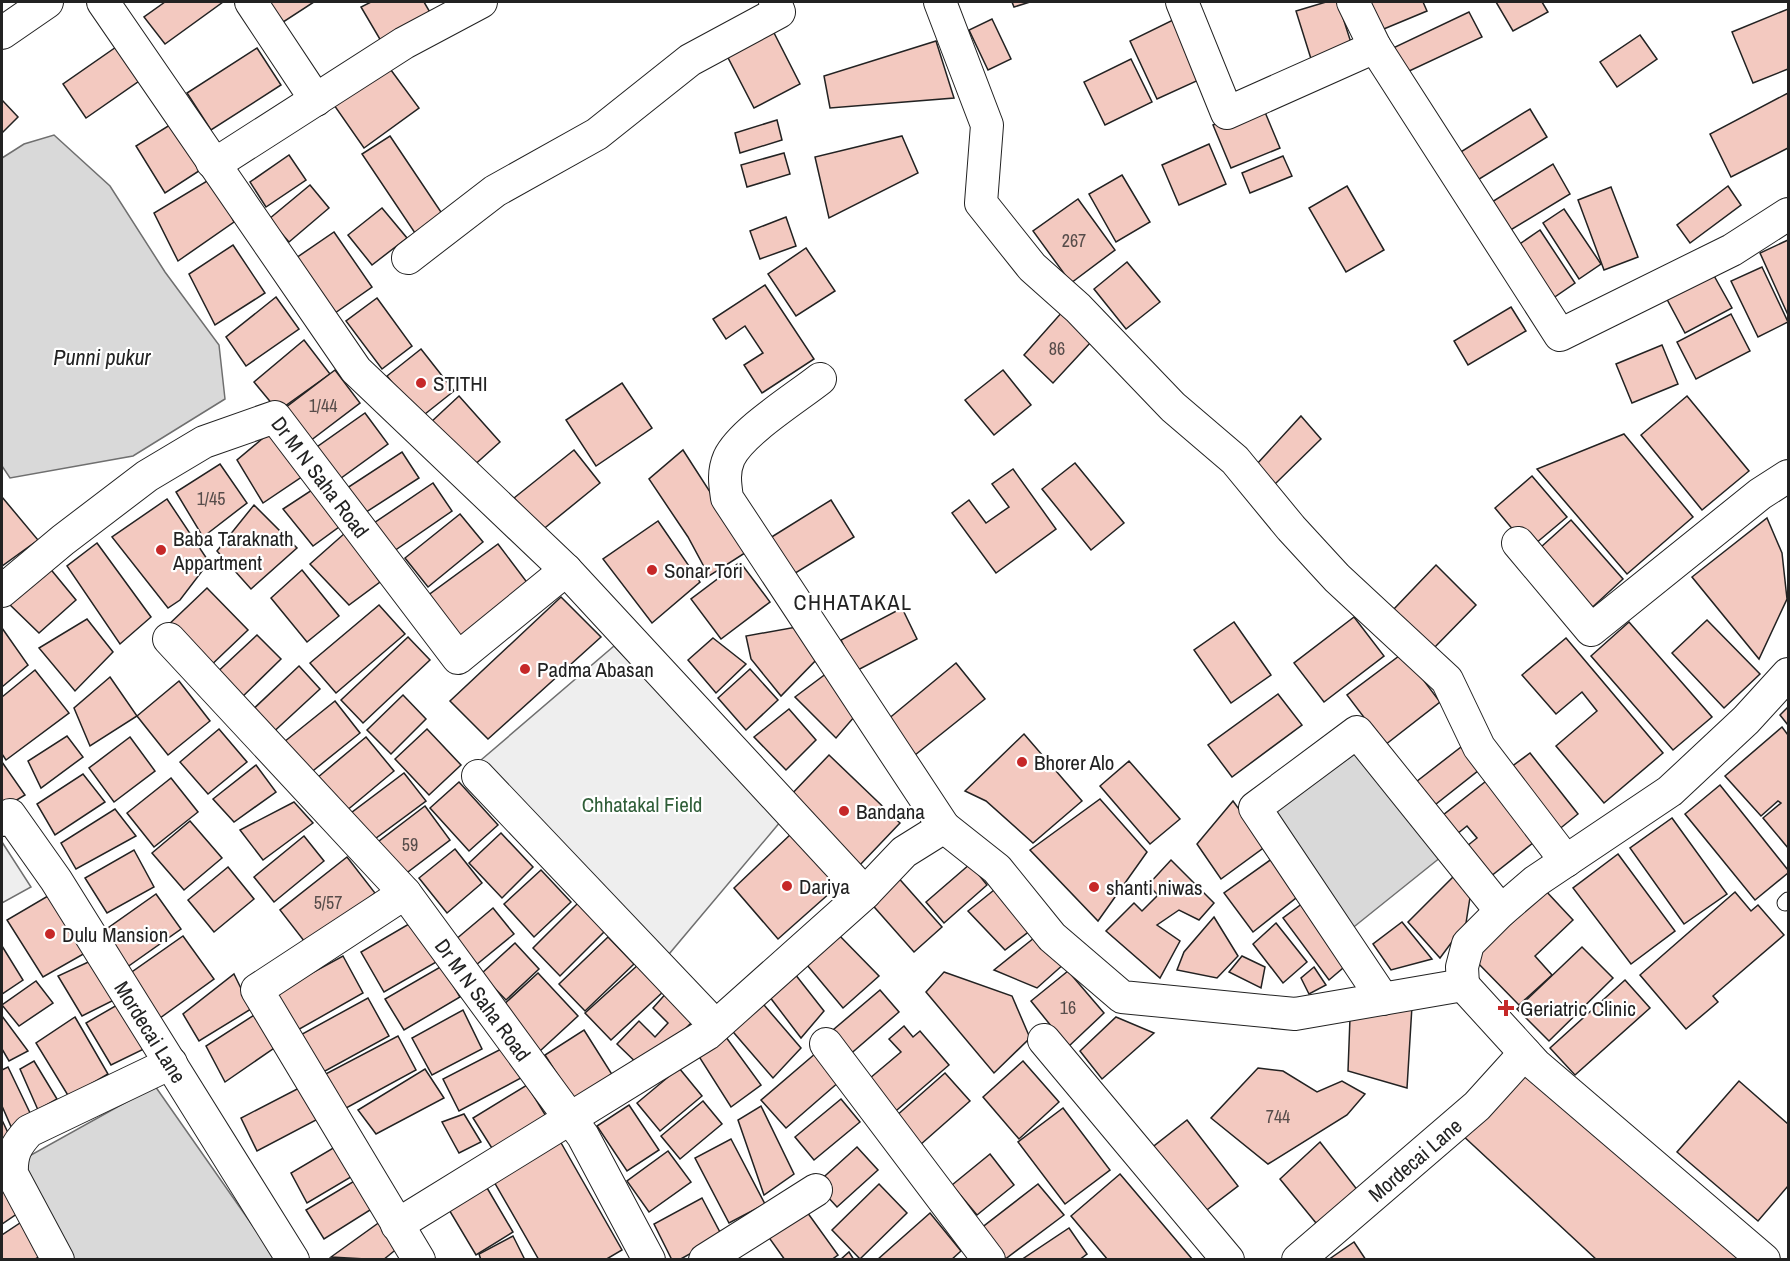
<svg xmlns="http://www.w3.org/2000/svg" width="1790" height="1261" font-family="'Archivo Narrow',sans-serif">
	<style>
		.green { fill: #eee; stroke: #6f6f6f; stroke-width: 1.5 }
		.water { fill: #d9d9d9; stroke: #6f6f6f; stroke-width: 1.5 }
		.building { fill: #f3c9c0; stroke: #222; stroke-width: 1.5 }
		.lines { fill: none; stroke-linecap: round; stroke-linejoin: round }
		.lane-casing { stroke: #222; stroke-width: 17 }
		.street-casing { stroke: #222; stroke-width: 34 }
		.lane { stroke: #fff; stroke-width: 15 }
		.street { stroke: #fff; stroke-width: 32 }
		.poi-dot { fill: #c62828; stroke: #fff; stroke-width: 2 }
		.labels { text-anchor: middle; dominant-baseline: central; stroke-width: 4.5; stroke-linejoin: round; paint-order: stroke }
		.number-label { font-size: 18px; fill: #564c4a }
		.poi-label { font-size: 21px; fill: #222; stroke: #fff; text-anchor: start }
		.street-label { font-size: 21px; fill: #222; stroke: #fff }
		.park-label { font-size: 21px; fill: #2f5e38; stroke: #fff }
		.water-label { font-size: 22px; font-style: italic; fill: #222; stroke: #fff }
		.neighbourhood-label { font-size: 22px; letter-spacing: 1.5px; fill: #222; stroke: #fff }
	</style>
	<rect width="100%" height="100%" fill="#fff"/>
	<g class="green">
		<path d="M614 646 781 821 664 960 481 760Z"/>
		<path d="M2 842 31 887 2 903Z"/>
	</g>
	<g class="water">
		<path d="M54 135 110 186 165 272 219 345 225 399 133 456 10 478 2 466V158L24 144Z"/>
		<path d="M1356 753 1441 857 1350 930 1273 811Z"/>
		<path d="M155 1086 276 1259V1260L69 1259 13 1165Z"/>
	</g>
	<g class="building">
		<path d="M165 2H223L165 44 144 17Z"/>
		<path d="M257 2H314L274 28Z"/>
		<path d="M371 2H424L431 14 381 41 361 7Z"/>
		<path d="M1012 2H1030L1014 7Z"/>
		<path d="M1326 2H1338L1353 49 1312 62 1296 11Z"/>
		<path d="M1367 2H1423L1427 11 1379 31Z"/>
		<path d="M1496 2H1542L1548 12 1513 31Z"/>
		<path d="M1788 9V69L1753 83 1732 32Z"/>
		<path d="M1469 12 1482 37 1405 73 1393 48Z"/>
		<path d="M992 19 1011 59 988 70 969 30Z"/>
		<path d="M1173 20 1201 79 1157 99 1130 41Z"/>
		<path d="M770 25 800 84 754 108 723 48Z"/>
		<path d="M1640 35 1657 59 1617 87 1600 62Z"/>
		<path d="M936 41 954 98 830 108 824 76Z"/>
		<path d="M119 45 142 79 86 118 63 84Z"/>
		<path d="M257 48 281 85 211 130 187 93Z"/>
		<path d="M1131 59 1152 102 1105 125 1084 82Z"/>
		<path d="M388 66 419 108 364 148 334 105Z"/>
		<path d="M1788 93V148L1731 177 1710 134Z"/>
		<path d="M2 100 18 117 2 133Z"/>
		<path d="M1262 105 1280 148 1231 168 1213 125Z"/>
		<path d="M1530 109 1547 137 1468 186 1451 158Z"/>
		<path d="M777 120 782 140 740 153 735 133Z"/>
		<path d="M173 123 202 169 165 193 136 146Z"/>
		<path d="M390 136 445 218 417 236 362 154Z"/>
		<path d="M902 136 918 173 829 218 815 157Z"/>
		<path d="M1209 144 1226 184 1179 205 1162 165Z"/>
		<path d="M784 153 790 174 747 187 741 165Z"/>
		<path d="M289 155 306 180 266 207 250 182Z"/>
		<path d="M1283 156 1292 176 1250 193 1242 173Z"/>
		<path d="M1553 164 1570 194 1504 234 1487 205Z"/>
		<path d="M1122 175 1150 222 1116 242 1089 194Z"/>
		<path d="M212 178 234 222 178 261 154 213Z"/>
		<path d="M310 185 329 208 289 242 269 219Z"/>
		<path d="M1347 186 1384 250 1346 272 1309 208Z"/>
		<path d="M1728 186 1741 205 1690 243 1677 225Z"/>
		<path d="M1611 187 1638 257 1604 270 1578 200Z"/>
		<path d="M1078 199 1115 250 1071 283 1033 231Z"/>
		<path d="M382 208 407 238 372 265 348 235Z"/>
		<path d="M1564 209 1601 264 1579 279 1543 223Z"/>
		<path d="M786 217 796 246 760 259 750 231Z"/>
		<path d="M1540 230 1575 283 1546 303 1511 250Z"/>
		<path d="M334 232 372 287 335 313 296 258Z"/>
		<path d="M1788 240V315L1760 253Z"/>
		<path d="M233 245 265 293 215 325 189 274Z"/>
		<path d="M806 248 835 291 796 316 768 274Z"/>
		<path d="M1127 262 1160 302 1126 329 1094 289Z"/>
		<path d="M1708 265 1732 308 1685 333 1662 290Z"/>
		<path d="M1762 267 1788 322 1758 337 1731 281Z"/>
		<path d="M765 285 814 359 762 393 744 365 763 353 745 326 726 339 713 319Z"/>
		<path d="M276 297 299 329 246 366 226 337Z"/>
		<path d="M377 298 412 346 382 369 346 321Z"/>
		<path d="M1511 307 1526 331 1468 365 1454 341Z"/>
		<path d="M1063 311 1091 342 1053 383 1024 355Z"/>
		<path d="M1731 314 1750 351 1696 379 1677 342Z"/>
		<path d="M304 340 330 374 278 411 254 382Z"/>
		<path d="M1662 345 1678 384 1632 403 1616 364Z"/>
		<path d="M421 349 454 391 420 418 387 376Z"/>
		<path d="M335 370 360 403 310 441 285 408Z"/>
		<path d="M1003 370 1031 405 994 435 965 400Z"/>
		<path d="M622 383 652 428 596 466 566 420Z"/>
		<path d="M459 396 500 442 471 468 430 423Z"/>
		<path d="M1687 396 1749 471 1702 510 1641 435Z"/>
		<path d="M365 413 388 444 337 481 314 449Z"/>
		<path d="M1301 416 1321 439 1273 486 1256 465Z"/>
		<path d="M269 433 303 476 263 503 237 460Z"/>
		<path d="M1624 434 1693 517 1627 574 1537 469Z"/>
		<path d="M574 450 600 483 541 531 514 498Z"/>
		<path d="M683 450 748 551 709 576 688 537 649 479Z"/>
		<path d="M402 452 419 478 360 516 344 490Z"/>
		<path d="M1075 463 1124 523 1091 550 1042 489Z"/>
		<path d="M220 464 247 503 203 537 176 492Z"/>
		<path d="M1013 469 1056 529 996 573 952 513 969 500 986 523 1009 507 992 484Z"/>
		<path d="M1532 476 1567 517 1529 549 1495 508Z"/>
		<path d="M433 483 452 511 394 551 374 523Z"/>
		<path d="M315 488 343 524 313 546 283 509Z"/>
		<path d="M2 497 38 540 2 566Z"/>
		<path d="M167 499 209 562 180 600 168 608 112 537Z"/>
		<path d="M831 500 854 537 784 580 762 543Z"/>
		<path d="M254 505 297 548 251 589 217 551Z"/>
		<path d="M460 514 483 542 428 587 405 558Z"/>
		<path d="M1767 518 1782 553 1787 599 1759 659 1692 577Z"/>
		<path d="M1571 520 1623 579 1584 615 1531 556Z"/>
		<path d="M658 521 700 582 652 623 603 559Z"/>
		<path d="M345 533 380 582 349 605 310 564Z"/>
		<path d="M97 543 151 617 120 644 67 566Z"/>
		<path d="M498 544 529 585 453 641 423 599Z"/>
		<path d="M740 562 770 602 721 639 691 599Z"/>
		<path d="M1436 565 1476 605 1433 649 1393 610Z"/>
		<path d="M48 566 76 600 39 633 6 601Z"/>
		<path d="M302 570 339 616 307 642 271 598Z"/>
		<path d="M207 588 248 630 205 671 164 629Z"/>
		<path d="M561 597 601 637 488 739 450 701Z"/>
		<path d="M379 605 405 634 336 693 310 663Z"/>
		<path d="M902 608 917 639 856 671 841 640Z"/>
		<path d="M1354 617 1384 656 1324 702 1294 663Z"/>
		<path d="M87 619 113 652 75 691 39 648Z"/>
		<path d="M1707 620 1760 674 1724 708 1672 653Z"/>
		<path d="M1234 622 1271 675 1231 703 1194 650Z"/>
		<path d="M1629 622 1712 717 1673 750 1591 656Z"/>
		<path d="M802 626 819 657 781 696 751 659 746 636Z"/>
		<path d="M2 628 28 665 2 687Z"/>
		<path d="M257 635 281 659 237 702 212 677Z"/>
		<path d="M408 637 430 660 363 723 341 700Z"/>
		<path d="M713 638 746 664 716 693 688 660Z"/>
		<path d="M1566 638 1663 753 1604 803 1556 746 1597 711 1582 692 1556 714 1522 675Z"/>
		<path d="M1403 653 1440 702 1385 745 1347 695Z"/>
		<path d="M956 663 985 699 915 755 887 720Z"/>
		<path d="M299 666 320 689 268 737 247 715Z"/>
		<path d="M750 669 778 700 746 730 718 698Z"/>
		<path d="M35 670 69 713 6 760 2 754V697Z"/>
		<path d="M831 670 861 709 836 738 795 697Z"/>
		<path d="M110 677 137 716 90 746 74 708Z"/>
		<path d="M179 681 210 721 168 755 137 716Z"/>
		<path d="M1278 694 1302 725 1232 777 1208 745Z"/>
		<path d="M403 695 426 719 391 754 367 730Z"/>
		<path d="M335 701 360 733 309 774 284 742Z"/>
		<path d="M1788 707V725L1780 715Z"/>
		<path d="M789 709 816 740 786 770 754 737Z"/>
		<path d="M1782 727 1788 735V848L1763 818 1781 803 1778 801 1761 816 1725 776Z"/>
		<path d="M219 729 247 762 208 794 180 762Z"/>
		<path d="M427 729 461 765 429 795 395 759Z"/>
		<path d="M1024 734 1082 801 1033 843 986 801 965 791Z"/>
		<path d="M67 736 83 757 41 788 28 761Z"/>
		<path d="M130 737 155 771 114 802 89 768Z"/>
		<path d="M366 737 394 771 339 817 311 783Z"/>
		<path d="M1461 747 1479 770 1431 808 1412 785Z"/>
		<path d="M1530 753 1578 814 1552 835 1503 773Z"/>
		<path d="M829 755 900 823 859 866 788 798Z"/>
		<path d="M1129 761 1180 819 1150 844 1100 786Z"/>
		<path d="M2 762 25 795 2 809Z"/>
		<path d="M256 765 276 792 234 822 213 799Z"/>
		<path d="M404 773 426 801 364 847 343 819Z"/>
		<path d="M83 774 105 802 55 835 37 804Z"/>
		<path d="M171 778 198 812 154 847 127 813Z"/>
		<path d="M1490 778 1538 839 1481 884 1457 854 1477 838 1467 826 1447 842 1433 823Z"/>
		<path d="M459 782 498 825 469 851 430 808Z"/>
		<path d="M1720 785 1788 870V873L1755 900 1685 814Z"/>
		<path d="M1100 799 1147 852 1098 921 1030 850Z"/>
		<path d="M1233 801 1266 846 1221 879 1197 844Z"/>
		<path d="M294 802 313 823 263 860 240 830Z"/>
		<path d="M425 806 450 840 396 881 370 848Z"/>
		<path d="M115 809 136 836 76 869 61 843Z"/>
		<path d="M1672 818 1727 894 1684 924 1630 848Z"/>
		<path d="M190 821 222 858 184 890 152 853Z"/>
		<path d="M501 833 533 867 502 898 469 863Z"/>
		<path d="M792 833 840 884 778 939 734 888Z"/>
		<path d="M304 836 324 861 274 902 254 877Z"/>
		<path d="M455 849 482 883 447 913 419 878Z"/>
		<path d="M134 850 154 887 107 913 85 878Z"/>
		<path d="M1618 854 1675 931 1631 964 1573 888Z"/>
		<path d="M347 857 375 893 308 946 280 910Z"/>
		<path d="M1273 858 1301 894 1253 932 1224 893Z"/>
		<path d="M1171 860 1214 903 1199 920 1179 910 1157 925 1180 941 1160 978 1106 931 1134 903 1142 911 1158 895 1148 885Z"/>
		<path d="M970 864 987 885 944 923 926 902Z"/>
		<path d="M228 867 254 899 214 932 188 900Z"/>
		<path d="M541 870 571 902 534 937 504 904Z"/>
		<path d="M895 874 942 927 914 952 868 900Z"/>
		<path d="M1454 876 1471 891 1466 923 1440 958 1408 922Z"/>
		<path d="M999 886 1031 930 1005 950 968 911Z"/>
		<path d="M1544 889 1573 920 1535 956 1552 975 1519 1005 1473 958Z"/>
		<path d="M1735 892 1751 911 1758 905 1784 935 1713 996 1718 1002 1686 1029 1640 975Z"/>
		<path d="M53 893 94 948 43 977 7 920Z"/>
		<path d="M156 894 181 929 123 970 98 935Z"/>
		<path d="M1307 900 1350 962 1329 980 1283 918Z"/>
		<path d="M579 902 606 930 560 976 533 948Z"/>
		<path d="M493 908 514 934 476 965 455 940Z"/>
		<path d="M1214 917 1238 956 1217 978 1177 970 1184 952Z"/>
		<path d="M414 921 438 961 384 992 361 952Z"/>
		<path d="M1402 922 1432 959 1391 970 1373 944Z"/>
		<path d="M1276 923 1307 962 1283 983 1253 944Z"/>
		<path d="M834 930 879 976 843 1008 802 959Z"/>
		<path d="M1039 934 1065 963 1037 988 994 970Z"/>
		<path d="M183 936 214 979 160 1018 129 974Z"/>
		<path d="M608 937 634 964 585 1011 559 984Z"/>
		<path d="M515 943 539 969 506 1000 481 974Z"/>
		<path d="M2 946 23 980 2 994Z"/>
		<path d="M1582 947 1613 978 1549 1041 1517 1009Z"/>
		<path d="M343 956 363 993 296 1031 275 993Z"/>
		<path d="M1242 956 1265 967 1261 988 1229 972Z"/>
		<path d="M97 958 124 995 82 1016 58 976Z"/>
		<path d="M639 964 664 991 611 1040 585 1013Z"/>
		<path d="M442 966 460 997 404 1030 385 999Z"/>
		<path d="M1314 967 1326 985 1309 994 1301 978Z"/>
		<path d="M791 969 824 1011 801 1038 766 992Z"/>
		<path d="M1068 971 1104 1013 1068 1047 1031 1001Z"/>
		<path d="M944 972 1012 996 1030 1038 994 1073 926 992Z"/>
		<path d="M538 973 578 1016 540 1051 500 1008Z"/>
		<path d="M234 974 251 1009 199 1041 183 1014Z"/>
		<path d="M1625 980 1650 1008 1575 1075 1550 1048Z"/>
		<path d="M36 981 53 1003 19 1026 2 1005Z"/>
		<path d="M669 990 697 1017 644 1070 617 1044 639 1021 655 1037 668 1023 653 1008Z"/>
		<path d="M880 990 899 1012 847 1057 827 1035Z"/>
		<path d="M368 998 389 1036 316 1076 295 1038Z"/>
		<path d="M758 998 801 1048 773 1078 728 1026Z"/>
		<path d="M124 1001 148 1047 111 1065 86 1023Z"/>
		<path d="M1412 1006 1407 1088 1348 1071 1350 1018Z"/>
		<path d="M262 1010 280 1044 225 1082 206 1046Z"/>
		<path d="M463 1010 482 1049 432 1075 412 1038Z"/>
		<path d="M2 1016 28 1051 9 1061 2 1049Z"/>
		<path d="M75 1017 108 1074 69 1097 36 1043Z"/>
		<path d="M1116 1017 1154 1033 1102 1079 1080 1051Z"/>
		<path d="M904 1026 913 1037 920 1031 949 1065 890 1116 863 1084 901 1052 889 1039Z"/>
		<path d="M584 1030 613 1076 575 1102 545 1055Z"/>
		<path d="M723 1033 761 1085 731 1107 698 1055Z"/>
		<path d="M398 1036 416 1070 337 1113 318 1078Z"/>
		<path d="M505 1047 521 1078 459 1111 443 1079Z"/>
		<path d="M816 1053 840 1081 786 1128 761 1100Z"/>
		<path d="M34 1061 57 1099 38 1110 20 1069Z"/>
		<path d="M1023 1061 1059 1102 1019 1139 983 1097Z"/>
		<path d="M8 1067 32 1117 13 1131 2 1106V1070Z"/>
		<path d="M679 1068 702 1096 660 1131 637 1103Z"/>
		<path d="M1258 1068 1283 1071 1317 1092 1342 1081 1365 1094 1347 1115 1268 1164 1211 1118Z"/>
		<path d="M425 1069 444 1098 376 1134 358 1110Z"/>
		<path d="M1522 1071 1749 1260H1597L1460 1133Z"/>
		<path d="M945 1073 970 1101 920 1145 895 1117Z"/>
		<path d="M1739 1081 1788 1124V1186L1758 1221 1677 1152Z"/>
		<path d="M527 1085 549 1121 495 1153 473 1118Z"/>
		<path d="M301 1087 318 1119 257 1151 241 1118Z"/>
		<path d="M841 1099 860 1122 814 1160 795 1137Z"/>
		<path d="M703 1101 722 1124 680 1159 661 1136Z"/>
		<path d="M629 1105 659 1150 627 1171 597 1126Z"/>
		<path d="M761 1106 794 1174 764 1195 738 1120Z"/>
		<path d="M1063 1108 1110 1170 1065 1204 1018 1142Z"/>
		<path d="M464 1114 481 1142 459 1153 442 1122Z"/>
		<path d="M2 1120 9 1135 2 1140Z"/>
		<path d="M1187 1120 1238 1186 1195 1219 1145 1153Z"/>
		<path d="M556 1134 622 1250 605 1260H539L489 1173Z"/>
		<path d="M731 1139 765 1204 729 1223 695 1158Z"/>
		<path d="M1320 1142 1359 1192 1316 1223 1280 1179Z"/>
		<path d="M340 1144 356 1174 307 1203 291 1173Z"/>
		<path d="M857 1147 878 1170 837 1207 816 1184Z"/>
		<path d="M668 1151 691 1182 649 1212 627 1181Z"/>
		<path d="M990 1154 1014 1185 977 1215 952 1185Z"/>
		<path d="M1120 1174 1193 1260H1108L1071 1216Z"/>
		<path d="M361 1177 378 1205 324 1239 306 1210Z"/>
		<path d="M483 1181 513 1232 476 1255 445 1203Z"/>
		<path d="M879 1184 907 1213 860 1259 832 1230Z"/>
		<path d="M1038 1184 1064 1215 1004 1260 980 1229Z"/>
		<path d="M2 1187 21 1211 2 1224Z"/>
		<path d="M702 1198 722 1236 679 1260H672L654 1224Z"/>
		<path d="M802 1205 838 1255 831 1260H785L765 1232Z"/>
		<path d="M930 1213 961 1251 951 1260H877Z"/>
		<path d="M26 1219 45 1253 34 1260H2V1235Z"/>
		<path d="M384 1219 404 1243 383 1260 331 1257Z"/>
		<path d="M1069 1228 1087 1254 1079 1260H1021Z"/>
		<path d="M513 1236 525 1260H481L479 1254Z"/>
		<path d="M1354 1242 1366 1260H1328Z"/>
		<path d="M849 1252 854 1260H840Z"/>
	</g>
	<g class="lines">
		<defs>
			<path id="lane" d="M1785 903 1788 900"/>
			<g id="street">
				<path d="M103 2 356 370 566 570 865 893 707 1034 397 1225"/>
				<path d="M251 2 316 100"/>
				<path d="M940 2 987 125 981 203 1032 267 1078 308 1173 407 1235 460 1291 528 1337 578 1447 680 1479 747 1566 861"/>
				<path d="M1182 2 1227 113 1375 47 1560 335 1732 250 1788 214"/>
				<path d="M1353 2 1375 47"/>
				<path d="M2 33 47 2"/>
				<path d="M212 162 223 159 404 43 481 2"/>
				<path d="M408 258 495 191 597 134 690 60 779 12 775 2"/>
				<path d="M820 379C796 398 741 432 729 458 723 472 725 484 727 498L944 827"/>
				<path d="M1518 543 1591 630 1760 494 1788 476"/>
				<path id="s1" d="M2 591 63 540 147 476 204 442 275 417 458 658 566 570"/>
				<path d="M169 639 405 893"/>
				<path d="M478 776 710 1020 718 1023"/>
				<path id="s2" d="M2 820 10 815 56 880 293 1260"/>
				<path d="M865 893 904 852 944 827 997 869 1052 937 1122 997 1295 1014 1463 985 1536 1065 1764 1260"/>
				<path d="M1463 985 1462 967 1468 944 1501 911 1536 881 1670 791 1746 720 1788 674"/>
				<path d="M1383 999 1255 808 1357 732 1501 911"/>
				<path d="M1044 1040 1228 1260"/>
				<path d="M826 1044 989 1260"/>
				<path d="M58 1260 12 1174C11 1154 16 1145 29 1131L171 1063"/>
				<path id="s3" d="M419 1260 257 990 405 893 583 1136 649 1260"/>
				<path d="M705 1260 816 1190"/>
				<path id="s4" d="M1298 1260 1477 1106 1525 1053"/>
			</g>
		</defs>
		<use href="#lane" class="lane-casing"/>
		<use href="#street" class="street-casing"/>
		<use href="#lane" class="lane"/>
		<use href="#street" class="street"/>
	</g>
	<g class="poi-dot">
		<circle cx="421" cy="383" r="6"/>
		<circle cx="161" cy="550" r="6"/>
		<circle cx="652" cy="570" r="6"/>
		<circle cx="525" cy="669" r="6"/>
		<circle cx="1022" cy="762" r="6"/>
		<circle cx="844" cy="811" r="6"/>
		<circle cx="787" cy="886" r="6"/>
		<circle cx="1094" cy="887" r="6"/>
		<circle cx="50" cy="934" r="6"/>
		<path d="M1503 999h6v6h6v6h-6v6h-6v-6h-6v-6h6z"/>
	</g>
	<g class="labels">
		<g class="number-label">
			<text x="1074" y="240">267</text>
			<text x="1057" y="348">86</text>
			<text x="323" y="405">1/44</text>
			<text x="211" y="498">1/45</text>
			<text x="410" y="844">59</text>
			<text x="328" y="902">5/57</text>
			<text x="1068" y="1007">16</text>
			<text x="1278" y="1116">744</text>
		</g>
		<g class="poi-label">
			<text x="433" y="383">STITHI</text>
			<text x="173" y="538">Baba Taraknath<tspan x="173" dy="24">Appartment</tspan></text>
			<text x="664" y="570">Sonar Tori</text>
			<text x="537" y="669">Padma Abasan</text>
			<text x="1034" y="762">Bhorer Alo</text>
			<text x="856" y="811">Bandana</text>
			<text x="799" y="886">Dariya</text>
			<text x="1106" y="887">shanti niwas</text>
			<text x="62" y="934">Dulu Mansion</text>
			<text x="1520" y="1008">Geriatric Clinic</text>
		</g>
		<g class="street-label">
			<text stroke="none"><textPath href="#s1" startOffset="402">Dr M N Saha Road</textPath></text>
			<text stroke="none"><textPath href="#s3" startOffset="624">Dr M N Saha Road</textPath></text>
			<text stroke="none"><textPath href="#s2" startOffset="268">Mordecai Lane</textPath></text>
			<text stroke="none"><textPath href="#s4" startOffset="154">Mordecai Lane</textPath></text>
		</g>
		<g class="park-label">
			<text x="642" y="804">Chhatakal Field</text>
		</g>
		<g class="water-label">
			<text x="102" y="357">Punni pukur</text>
		</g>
		<g class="neighbourhood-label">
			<text x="853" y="602">CHHATAKAL</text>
		</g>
	</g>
	<rect width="1790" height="1261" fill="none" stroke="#222222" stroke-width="6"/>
</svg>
